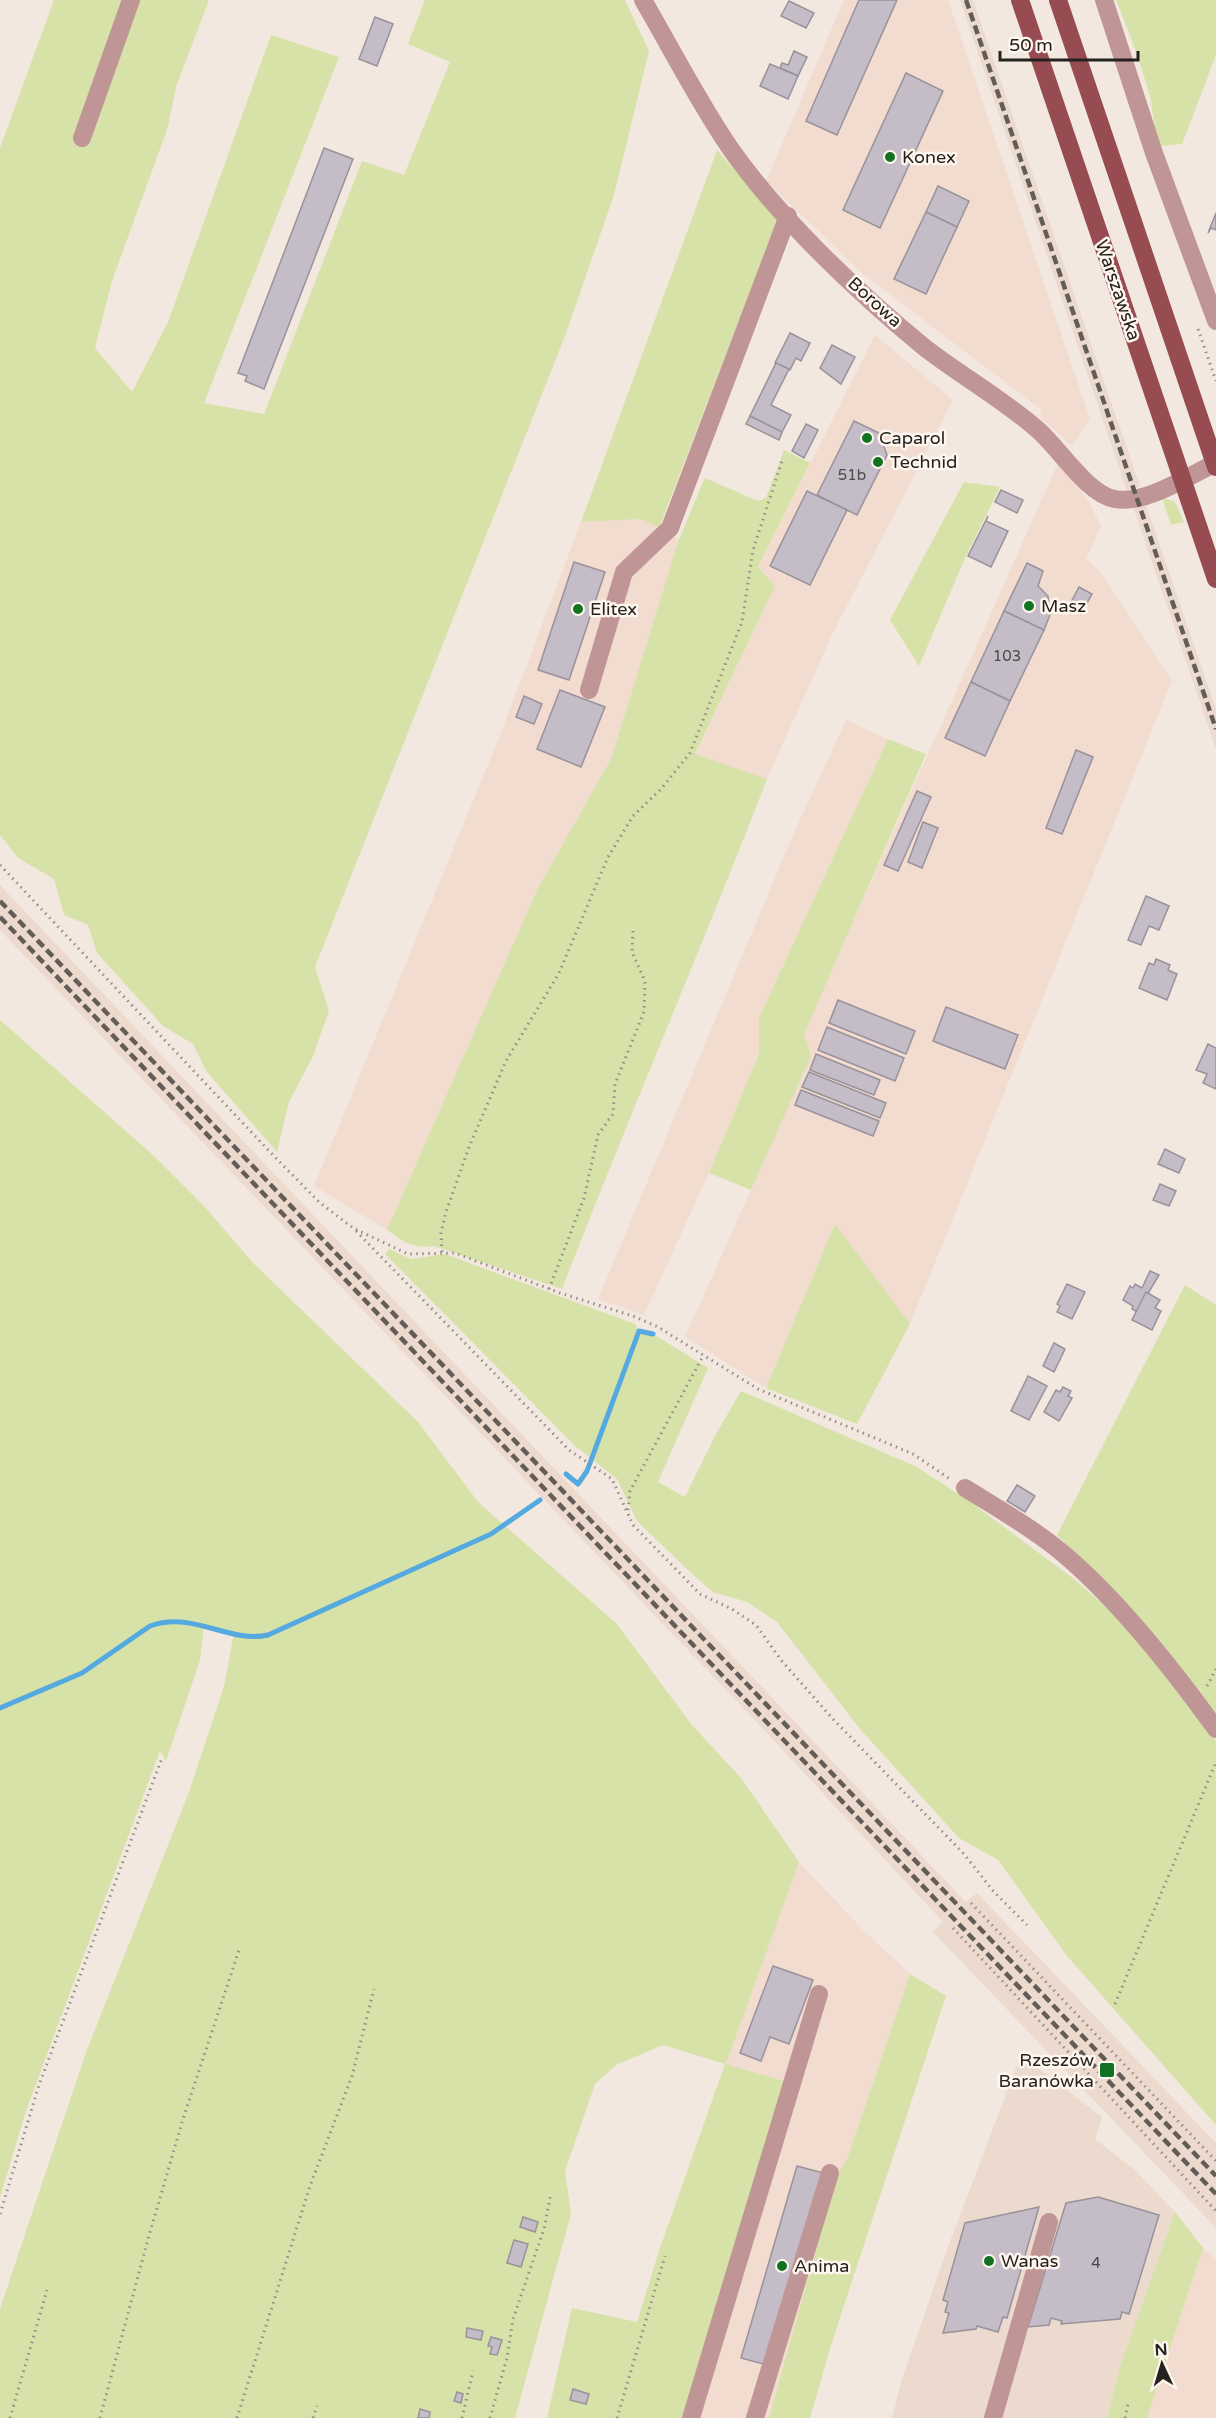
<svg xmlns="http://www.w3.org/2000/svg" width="1216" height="2418" font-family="'Varela Round',sans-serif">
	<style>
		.commercial { fill: #f2dbcf }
		.built { fill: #ebdacd }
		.green { fill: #d6e2a8 }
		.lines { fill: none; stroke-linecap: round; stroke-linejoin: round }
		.stream { stroke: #55a9e1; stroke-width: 5 }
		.building { fill: #c4bcc6; stroke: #99929b; stroke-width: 1.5 }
		.path { stroke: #958d87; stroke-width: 3; stroke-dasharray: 1.5 4.5; stroke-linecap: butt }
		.minor { stroke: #c09596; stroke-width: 18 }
		.major { stroke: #964c51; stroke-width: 18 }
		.rail { stroke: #635d58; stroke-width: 4.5; stroke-dasharray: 9 4.5; stroke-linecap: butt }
		.poi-dot { fill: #117222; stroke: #fff6ef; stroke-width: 2 }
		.labels { text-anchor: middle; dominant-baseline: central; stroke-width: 5; stroke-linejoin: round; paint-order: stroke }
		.number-label { font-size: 15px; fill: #4d4848 }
		.poi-label { font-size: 18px; fill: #25221e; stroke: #fff6ef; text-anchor: start }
		.street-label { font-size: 18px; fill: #25221e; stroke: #fff6ef }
	</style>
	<rect width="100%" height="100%" fill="#f3e8e0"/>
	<g class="commercial">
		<path d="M844 0H948L1090 419 1072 446 1039 416 1042 410 864 275 766 181Z"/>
		<path d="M875 335 953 400 832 635 767 779 695 755 775 586 758 567Z"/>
		<path d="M1058 463 1088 500 1101 526 1086 559 1100 571 1172 681 910 1324 835 1224 766 1388 685 1337 811 1056 803 1034Z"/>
		<path d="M641 519 679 539 611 759 537 890 387 1230 314 1186 499 738 581 522Z"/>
		<path d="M846 720 888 739 759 1018V1054L707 1177 644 1315 598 1299 792 837Z"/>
		<path d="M799 1862 862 1929 910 1974 848 2157 836 2178 769 2418H685L787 2082 726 2064Z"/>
		<path d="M1203 2248 1216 2259V2418H1147Z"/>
	</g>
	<g class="built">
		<path d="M960 0H973L1140 486 1127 491Z"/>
		<path d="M1145 502 1216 709V749L1133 507Z"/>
		<path d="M0 885 966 1902 977 1893 1216 2143V2228L933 1932 943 1922 750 1715 0 930Z"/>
		<path d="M1021 2055 1102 2117 1095 2139 1135 2170 1175 2212 1120 2366 1107 2418H892L901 2382 946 2252Z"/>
	</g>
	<g class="green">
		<path d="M54 0H209L176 87 168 127 112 281 95 348 132 392 168 322 271 35 339 57 204 403 264 414 362 161 404 175 450 62 408 44 425 0H625L649 51 614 195 565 336 315 967 329 1011 313 1056 289 1102 277 1152 206 1071 193 1044 163 1026 97 953 88 925 64 915 54 879 18 858 0 835V148Z"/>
		<path d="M1116 0H1216V55L1182 144 1160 146C1153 129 1154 114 1150 97 1141 63 1129 32 1116 0Z"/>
		<path d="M717 150 778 219 659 528 641 519 581 522Z"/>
		<path d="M784 450 810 463 758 567 775 586 695 754 767 779C701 950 628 1118 562 1289L434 1246C414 1249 403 1242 387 1230L537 890 611 759 679 539 705 478 758 501 766 498Z"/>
		<path d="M964 482 1000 487 965 558 919 666 890 620Z"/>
		<path d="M1162 497 1175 502 1184 522 1171 525Z"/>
		<path d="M888 739 926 754 804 1034 811 1056 751 1190 709 1173 759 1054V1018Z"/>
		<path d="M0 1020 154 1156 205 1207 253 1263 418 1422 479 1503 617 1624 691 1724 741 1778 799 1862 726 2064 787 2082 685 2418H547L572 2308 637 2322 659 2251 725 2064 663 2045 616 2065 595 2084 565 2171 571 2214 515 2418H0V2309L85 2055 189 1792 224 1686 234 1633 204 1626 200 1660 166 1761 160 1751 26 2111 0 2198Z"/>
		<path d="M835 1224 910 1324 857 1424 766 1388Z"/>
		<path d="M389 1249 411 1259 445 1254 635 1324 639 1331 653 1334 708 1368 658 1482 685 1497 715 1436 741 1391 915 1466 969 1501 1074 1579 1113 1613 1166 1673 1216 1741V2125L1067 1956 998 1860 959 1838 860 1729 777 1622 747 1602 713 1592 690 1572 637 1521 617 1479 574 1445 385 1254Z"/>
		<path d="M1185 1285 1216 1305V1722L1112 1588 1057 1535Z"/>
		<path d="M910 1974 946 1996 832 2342 810 2418H769L836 2178 848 2157Z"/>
		<path d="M1175 2212 1203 2248 1147 2418H1107L1120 2366Z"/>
	</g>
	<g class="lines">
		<g class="stream">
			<path d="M566 1474 578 1484 587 1471 639 1331 653 1334"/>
			<path d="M0 1708 82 1673 150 1626C193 1610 229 1644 268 1635L491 1534 540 1500"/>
		</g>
	</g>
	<g class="building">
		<path d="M859 0H897L837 135 806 121Z"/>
		<path d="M789 1 814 13 806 28 781 16Z"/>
		<path d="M375 17 393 24 377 66 359 59Z"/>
		<path d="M794 51 807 57 798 76 780 68 782 63 788 65Z"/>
		<path d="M770 64 798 76 788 99 760 86Z"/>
		<path d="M906 73 943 91 880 228 843 210Z"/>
		<path d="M324 148 353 159 264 389 245 381 247 376 238 373Z"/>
		<path d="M938 186 969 201 957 227 926 212Z"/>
		<path d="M926 212 957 227 926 294 894 279Z"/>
		<path d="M1216 213V230L1211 228 1208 233Z"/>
		<path d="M790 333 810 343 801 361 796 358 790 370 775 363Z"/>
		<path d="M832 345 855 357 841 384 820 368Z"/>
		<path d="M776 363 789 369 771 405 791 415 782 432 750 416Z"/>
		<path d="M750 416 782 432 779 440 746 424Z"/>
		<path d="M854 421 879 433 887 455 857 515 817 495Z"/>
		<path d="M806 424 818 430 804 458 792 451Z"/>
		<path d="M1001 490 1023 500 1017 513 995 502Z"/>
		<path d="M807 491 847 510 810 585 770 566Z"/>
		<path d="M988 516 986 521 1008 531 991 567 968 556Z"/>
		<path d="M574 562 605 572 569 680 538 670Z"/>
		<path d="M1027 563 1043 571 1038 586 1048 596 1050 615 1044 630 1004 611Z"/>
		<path d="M1079 587 1092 594 1081 614 1068 608Z"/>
		<path d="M1004 611 1044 630 1010 701 971 682Z"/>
		<path d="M971 682 1010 701 985 756 945 738Z"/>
		<path d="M560 690 605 707 581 767 537 749Z"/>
		<path d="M524 696 542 704 534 724 516 717Z"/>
		<path d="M1076 750 1093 757 1062 834 1046 828Z"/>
		<path d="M917 791 931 797 898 871 884 865Z"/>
		<path d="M923 822 938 828 922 868 908 862Z"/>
		<path d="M1146 896 1169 906 1159 930 1149 926 1141 945 1128 940Z"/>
		<path d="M1156 959 1170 965 1168 970 1177 974 1167 1000 1139 988 1149 963 1154 965Z"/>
		<path d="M838 1000 915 1031 906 1054 829 1023Z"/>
		<path d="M946 1007 1018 1035 1005 1069 933 1041Z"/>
		<path d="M827 1027 904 1058 895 1081 818 1050Z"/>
		<path d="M1208 1044 1216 1048V1089L1203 1083 1207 1074 1196 1070Z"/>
		<path d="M816 1054 880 1080 874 1095 810 1070Z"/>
		<path d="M809 1072 886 1103 880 1118 802 1087Z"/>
		<path d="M801 1090 879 1121 873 1136 795 1105Z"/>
		<path d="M1165 1149 1185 1159 1179 1173 1158 1164Z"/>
		<path d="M1160 1184 1176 1191 1169 1206 1153 1200Z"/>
		<path d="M1150 1271 1159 1275 1137 1312 1132 1309 1133 1306 1123 1300 1130 1286 1133 1288 1135 1284 1142 1288Z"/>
		<path d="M1067 1284 1085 1292 1072 1319 1057 1312 1060 1306 1057 1304Z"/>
		<path d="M1146 1292 1160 1300 1155 1308 1161 1311 1152 1330 1132 1320Z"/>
		<path d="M1054 1343 1065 1349 1054 1372 1043 1366Z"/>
		<path d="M1028 1376 1047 1386 1029 1420 1011 1411Z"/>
		<path d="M1063 1387 1071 1391 1068 1396 1072 1398 1059 1421 1044 1412 1056 1390 1060 1392Z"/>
		<path d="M1017 1485 1035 1496 1025 1512 1007 1501Z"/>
		<path d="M773 1966 813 1980 789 2044 770 2037 761 2061 740 2053Z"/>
		<path d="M797 2166 823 2173 767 2365 741 2358Z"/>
		<path d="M1098 2197 1159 2215 1129 2314 1122 2312 1120 2319 1061 2324 1062 2321 1051 2318 1049 2325 1028 2327 1066 2203Z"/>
		<path d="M1039 2207 1007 2318 1003 2317 998 2332 977 2326 976 2329 943 2333 949 2313 945 2312 948 2302 943 2300 965 2223Z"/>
		<path d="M523 2217 538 2222 535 2232 520 2227Z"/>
		<path d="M514 2240 528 2244 521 2267 507 2263Z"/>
		<path d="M467 2328 483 2331 481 2340 466 2337Z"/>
		<path d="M491 2337 502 2340 497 2355 490 2354 492 2347 488 2346Z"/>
		<path d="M573 2389 589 2394 586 2404 570 2400Z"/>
		<path d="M457 2392 463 2394 461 2403 454 2401Z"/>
		<path d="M420 2409 430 2412 429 2418H418Z"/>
	</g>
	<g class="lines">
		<g class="path">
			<path d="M1198 329 1216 381"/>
			<path d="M0 865 270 1152 319 1202 353 1228 408 1254 455 1253 560 1293 633 1316 658 1327 758 1389 913 1454 950 1479"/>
			<path d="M356 1231 569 1450 612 1479 633 1525 700 1594 732 1609 756 1625 781 1660 832 1718 964 1854 994 1892 1027 1925"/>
			<path d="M442 1252 441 1233 446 1212 469 1147 506 1061 559 973 608 857 633 816 661 789 690 753 742 622 753 550 782 461"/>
			<path d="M549 1289 584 1198 598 1135 613 1114 615 1084 644 1012 645 981 632 952 633 931"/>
			<path d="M628 1510 630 1491 703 1356"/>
			<path d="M1207 1686 1216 1669"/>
			<path d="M971 1903 1216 2161"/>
			<path d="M953 1928 1216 2211"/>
			<path d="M1115 2004 1216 1762"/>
			<path d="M0 2214 39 2085 162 1758"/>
			<path d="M10 2418 47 2290"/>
			<path d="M100 2418 148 2239 183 2119 240 1947"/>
			<path d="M237 2418 310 2186 352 2076 374 1989"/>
			<path d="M313 2418 317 2406"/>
			<path d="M462 2418 473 2371"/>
			<path d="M490 2418 507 2358 513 2319 544 2229 551 2193"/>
			<path d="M617 2418 665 2256"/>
			<path d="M1125 2418 1128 2404"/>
		</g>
		<g class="minor">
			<path d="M643 0C671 48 697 99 728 145 775 214 859 294 924 347 961 376 1003 399 1038 430 1059 448 1088 495 1115 499 1145 505 1190 475 1216 463"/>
			<path d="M1104 0 1154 153 1216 321"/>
			<path d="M82 138 131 0"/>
			<path d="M589 690 624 572 670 528 788 216"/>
			<path d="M965 1488C997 1508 1031 1527 1060 1551 1118 1599 1172 1668 1216 1729"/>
			<path d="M691 2418 819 1994"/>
			<path d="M755 2418 830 2173"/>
			<path d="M993 2418 1049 2222"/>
		</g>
		<g class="major">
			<path d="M1020 0 1216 579"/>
			<path d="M1058 0 1216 467"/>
		</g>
		<g class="rail">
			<path d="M966 0 1216 729"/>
			<path d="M0 901 1216 2176"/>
			<path d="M0 917 1216 2194"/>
		</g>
	</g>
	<g class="poi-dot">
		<circle cx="890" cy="157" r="6"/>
		<circle cx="867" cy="438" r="6"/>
		<circle cx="878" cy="462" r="6"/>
		<circle cx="1029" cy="606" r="6"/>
		<circle cx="578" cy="609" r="6"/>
		<rect x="1099" y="2062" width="16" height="16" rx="3"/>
		<circle cx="989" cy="2261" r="6"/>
		<circle cx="782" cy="2266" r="6"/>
	</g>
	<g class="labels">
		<g class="number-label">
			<text x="852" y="475">51b</text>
			<text x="1007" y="656">103</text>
			<text x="1096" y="2263">4</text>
		</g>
		<g class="poi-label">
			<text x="902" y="157">Konex</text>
			<text x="879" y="438">Caparol</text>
			<text x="890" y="462">Technid</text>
			<text x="1041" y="606">Masz</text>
			<text x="590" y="609">Elitex</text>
			<text x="1094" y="2060" text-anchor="end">Rzeszów<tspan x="1094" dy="21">Baranówka</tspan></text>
			<text x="1001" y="2261">Wanas</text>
			<text x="794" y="2266">Anima</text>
		</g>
		<g class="street-label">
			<text transform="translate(1118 290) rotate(71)">Warszawska</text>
			<text transform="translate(875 302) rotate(42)">Borowa</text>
		</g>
	</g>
	<g transform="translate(1162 2364) rotate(356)" stroke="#fff6ef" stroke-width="4.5" paint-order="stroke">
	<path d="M0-4.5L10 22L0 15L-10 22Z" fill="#25221e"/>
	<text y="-9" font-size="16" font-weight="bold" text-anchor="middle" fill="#25221e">N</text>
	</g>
	<path d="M1000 51v9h138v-9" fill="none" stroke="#25221e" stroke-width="3"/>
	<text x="1009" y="51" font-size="18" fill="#25221e" stroke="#fff6ef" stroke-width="4.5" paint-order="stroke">50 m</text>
</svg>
